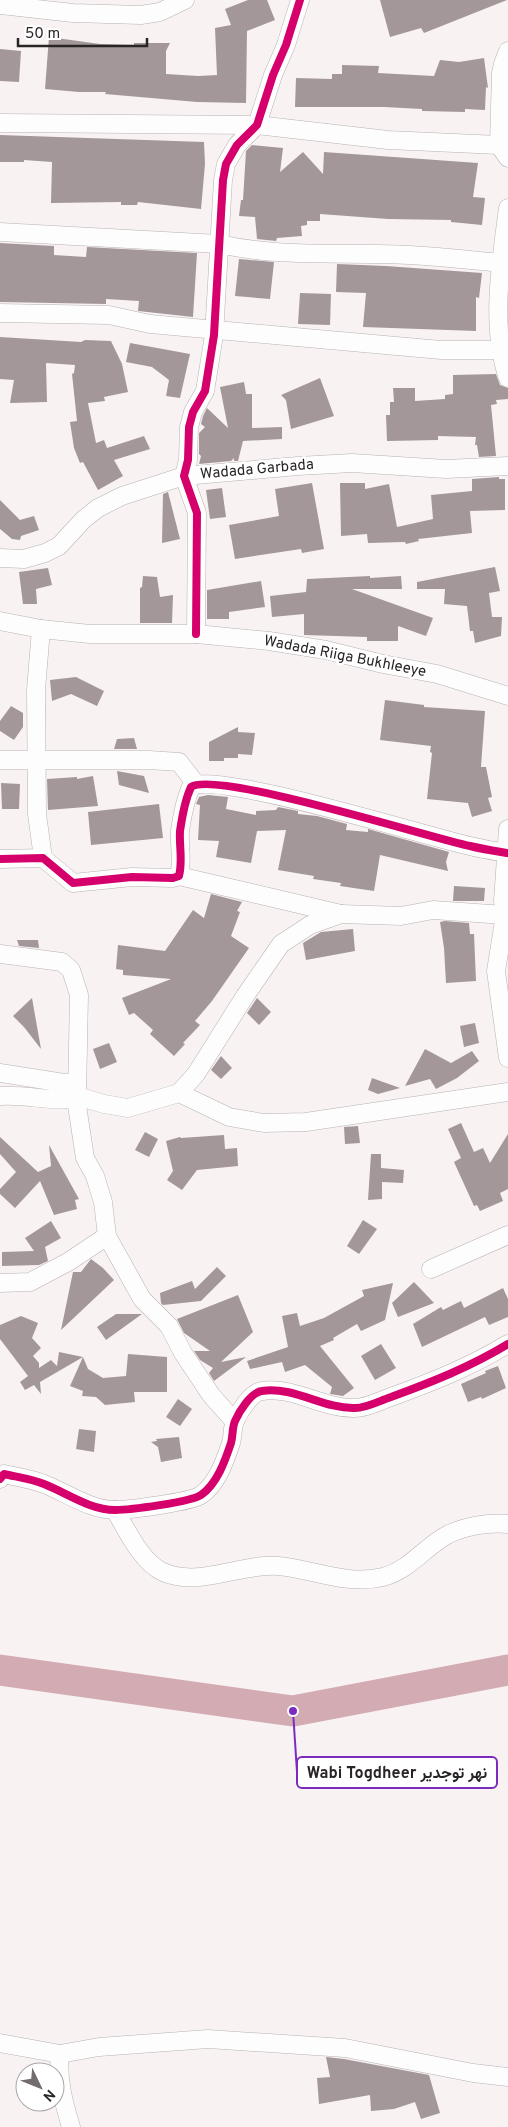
<svg xmlns="http://www.w3.org/2000/svg" width="508" height="2127" font-family="Overpass,Vazirmatn,sans-serif">
	<style>
		.lines { fill: none; stroke-linecap: round; stroke-linejoin: round }
		.river { stroke: #d3acb3; stroke-width: 31 }
		.building { fill: #a39799 }
		.street-casing { stroke: #b7b2b3; stroke-width: 19 }
		.street { stroke: #fefdfd; stroke-width: 18 }
		.cycleway-casing { stroke: #fff; stroke-width: 11 }
		.cycleway { stroke: #d6006c; stroke-width: 8 }
		.labels { text-anchor: middle; dominant-baseline: central; stroke-width: 5; stroke-linejoin: round; paint-order: stroke }
		.street-label { font-size: 15px; fill: #292425; stroke: #fff }
		.leader { fill: none; stroke: #7b2cbf; stroke-width: 2 }
		.callout-dot { fill: #7b2cbf; stroke: #fff; stroke-width: 2 }
		.callout { fill: #fff; stroke: #7b2cbf; stroke-width: 2 }
		.callout-label { font-size: 16px; text-anchor: middle; font-weight: bold; fill: #292425 }
	</style>
	<rect width="100%" height="100%" fill="#f9f2f3"/>
	<g class="lines">
		<path class="river" d="M0 1670 293 1711 508 1670"/>
	</g>
	<g class="building">
		<path d="M248 0H267L275 20 247 31 246 103 197 102 105 94 106 92H79L45 89 49 37 100 44 134 45V43H170L166 51V74L198 76 217 75 215 28 231 25 225 9Z"/>
		<path d="M380 0H507L424 33 421 28 390 37Z"/>
		<path d="M0 49 21 51 19 82 0 81Z"/>
		<path d="M484 58 488 88 486 87 485 110 465 109V112L422 111V109L384 107H295L296 78 332 79V74H342V65L379 66 378 73 434 76 440 60 459 62Z"/>
		<path d="M0 135 204 142 205 164 201 209 138 202 137 205H121V202L51 203 52 162 24 160V162H0Z"/>
		<path d="M252 145 283 148 280 172 303 152 323 174 324 152 478 163 473 197 485 198 482 225 451 222V220L388 219 320 214V221H307V225L301 226 302 236 277 238 276 241 257 239 255 217 239 216 241 200H243L246 151Z"/>
		<path d="M0 243 54 246V255L86 257 87 247 197 253 193 317 138 311 139 301 106 299V304L0 302Z"/>
		<path d="M239 259 274 262 270 299 235 296Z"/>
		<path d="M337 264 386 266 482 273 479 298 476 297V331L363 327 366 293 336 292Z"/>
		<path d="M300 293 331 294 330 325 298 324Z"/>
		<path d="M0 337 81 342 85 340 111 341 122 364 128 392 104 397 105 401 88 403 96 443 104 440 107 448 144 436 150 449 114 460 123 476 98 490 83 462 80 463 74 448 70 422 77 421 72 374 74 373 75 365 46 363 47 402 10 403 14 380 0 379Z"/>
		<path d="M130 343 190 354 180 398 166 396 169 380 152 367 126 362Z"/>
		<path d="M496 374 500 385 508 388V399L496 400 497 404 491 405 496 456 479 457 477 445H475L476 437 438 436V440L387 441 386 415H390V402H394L393 388H415V401L445 399V395L453 394V375Z"/>
		<path d="M320 378 334 416 291 429 286 400 281 395Z"/>
		<path d="M244 382 246 394H252V428L282 427V439L243 441 238 461H234V458L231 461 199 464 201 456 199 454V433L205 427 201 424 203 416 207 408 228 428 220 387Z"/>
		<path d="M499 477V479H505V510L470 511 472 533 418 539 419 541 406 544 405 542 368 543 367 534 341 536 340 483H365V489L389 484 397 527 433 519 431 495 472 491V479Z"/>
		<path d="M312 483 324 549 302 553 301 549 235 559 229 525 279 516 275 489Z"/>
		<path d="M222 488 226 517 210 519 206 490Z"/>
		<path d="M168 492 180 539 162 543 163 494Z"/>
		<path d="M0 500 20 520 34 516 39 530 21 536 20 540 12 539 0 529Z"/>
		<path d="M495 567 500 591 489 593 492 617H502L501 636 475 643 473 631H470L467 606 444 604 445 589H417V582Z"/>
		<path d="M48 568 52 585 36 589 37 604H23L19 572Z"/>
		<path d="M143 576 157 577 160 597 173 595 172 623H140V588L142 587Z"/>
		<path d="M370 576V578L401 576 402 589H352L433 618 426 636 398 626V641H367V637L304 635V614L272 617 270 596 306 592 307 579Z"/>
		<path d="M261 581 265 607 229 612V619H207V590Z"/>
		<path d="M76 677 104 691 97 706 71 694 52 701 50 680Z"/>
		<path d="M385 700 424 705V707L485 711 481 767H486L492 797 488 798 492 811 472 817 468 803 427 799 432 753 430 752 431 746 380 740Z"/>
		<path d="M11 706 23 713V727L14 740 0 731V721Z"/>
		<path d="M238 727V732L255 733 252 755 238 754V758H224V761H209V742Z"/>
		<path d="M134 738 137 749H114L117 739Z"/>
		<path d="M117 771 144 776 149 793 119 785Z"/>
		<path d="M93 776 98 806 48 810 47 779 77 777V779Z"/>
		<path d="M1 783 20 784 19 809H2Z"/>
		<path d="M208 795 228 797 226 809 256 815V811L276 810 278 807 298 811V814L317 816 347 824 346 830 368 832V829L449 852 446 862 448 871 380 855 374 891 340 886 341 883 313 879 314 876 278 870 286 830 257 831 251 863 216 857 219 841 198 840 200 805 196 804 199 797Z"/>
		<path d="M159 804 163 838 91 845 88 812Z"/>
		<path d="M454 886 485 888 484 901H453Z"/>
		<path d="M211 894 242 902 237 911 240 912 231 936 249 948 212 1001 195 1021 200 1025 183 1043 185 1044 174 1056 150 1034 153 1030 134 1013 129 1015 122 998 171 979 123 975V970L116 969 118 945 165 951 193 910 204 918Z"/>
		<path d="M445 921 469 923 470 934H474L476 981 446 983 444 948 440 922Z"/>
		<path d="M353 929 355 951 306 960 303 943 321 932Z"/>
		<path d="M17 940H38L39 948 19 946Z"/>
		<path d="M32 998 41 1049 24 1027 13 1016Z"/>
		<path d="M257 998 271 1012 259 1025 247 1013Z"/>
		<path d="M475 1023 479 1043 464 1047 460 1026Z"/>
		<path d="M109 1043 117 1062 100 1069 93 1049Z"/>
		<path d="M425 1049 451 1063 472 1051 479 1061 457 1078 436 1089 430 1079 405 1086Z"/>
		<path d="M221 1056 232 1068 221 1079 211 1070Z"/>
		<path d="M372 1078 400 1088 378 1094 368 1090Z"/>
		<path d="M461 1123 474 1152 483 1148 490 1163 508 1134V1189L500 1193 503 1201 480 1211 477 1205 474 1206 454 1162 461 1158 448 1129Z"/>
		<path d="M358 1126 360 1143 345 1144 344 1127Z"/>
		<path d="M145 1132 158 1139 149 1157 135 1150Z"/>
		<path d="M224 1135 225 1149 237 1148 238 1166 197 1170 182 1190 167 1180 173 1171 166 1141 180 1137 181 1138Z"/>
		<path d="M0 1137 38 1172 51 1166 49 1145 79 1199 75 1200 77 1209 54 1215 40 1181 15 1208 0 1194V1189L16 1172 0 1154Z"/>
		<path d="M371 1154H381V1168L404 1170 403 1183 382 1182V1199L368 1200Z"/>
		<path d="M363 1220 377 1229 359 1254 347 1246Z"/>
		<path d="M51 1221 61 1238 45 1247 48 1261 39 1265 2 1266V1252L34 1251 25 1238Z"/>
		<path d="M91 1259 103 1268 114 1280 61 1330 73 1272H81Z"/>
		<path d="M217 1267 226 1276 201 1301 163 1305 161 1303 160 1293 192 1281 195 1289Z"/>
		<path d="M414 1282 434 1303 398 1317 392 1303Z"/>
		<path d="M393 1283 385 1320 361 1331 357 1324 333 1338 334 1340 320 1346 354 1388 343 1396 330 1394 332 1387 305 1365 285 1372 282 1362 250 1369 247 1361 288 1347 282 1316 297 1313 300 1326 324 1318 364 1296 362 1290Z"/>
		<path d="M503 1288 508 1299V1317L489 1325 485 1317 422 1347 413 1324 441 1307 443 1310 461 1301 464 1308Z"/>
		<path d="M238 1295 253 1332 221 1362 246 1357 214 1381 209 1373 213 1368 200 1360 194 1351H210L184 1333 177 1319Z"/>
		<path d="M116 1314H142L106 1340 97 1327Z"/>
		<path d="M21 1316 38 1323 32 1338 41 1348 33 1356 39 1363V1368L51 1360 57 1366 59 1352 83 1357 40 1382 41 1394 34 1385 25 1390 20 1382 28 1376 0 1339V1325Z"/>
		<path d="M381 1344 396 1368 375 1380 361 1356Z"/>
		<path d="M128 1354 167 1357V1392H134L135 1402 105 1405 96 1397 82 1396 83 1391 70 1386 83 1357 88 1369 103 1378 126 1376Z"/>
		<path d="M498 1366 506 1388 482 1399 481 1397 468 1402 461 1384 486 1373 485 1371Z"/>
		<path d="M178 1399 192 1409 180 1426 166 1417Z"/>
		<path d="M79 1429 96 1431 94 1452 76 1449Z"/>
		<path d="M179 1437 182 1458 161 1462 158 1447 151 1442 157 1441 156 1439Z"/>
		<path d="M326 2057 344 2059 429 2075 440 2113 421 2119 415 2102 394 2109 371 2111 370 2095 319 2104 317 2078 330 2077Z"/>
	</g>
	<g class="lines">
		<defs>
			<g id="street">
				<path d="M0 5 73 13 141 15 160 12 185 0"/>
				<path d="M508 51 503 64 501 73 499 145 508 158"/>
				<path d="M0 123 257 125 388 140 499 145"/>
				<path d="M508 208C501 262 490 326 508 378"/>
				<path d="M0 232 219 244C274 256 322 253 378 254 419 254 460 259 500 263"/>
				<path d="M0 313 109 315 150 324 441 350H508"/>
				<path d="M0 558 24 559 45 553 59 546 83 520 98 508 122 496 184 476 298 466 352 463 446 469 508 466"/>
				<path d="M0 621 41 629 90 634H196L269 641 326 650 383 664 437 674 508 696"/>
				<path d="M41 629 36 690 37 814 43 858"/>
				<path d="M196 634 197 513 184 476 188 460 189 427 193 412 205 391 214 335 223 180 226 164 237 145 257 125 273 75 286 45 300 0"/>
				<path d="M0 760H149L179 762 196 784"/>
				<path d="M508 829 503 901 505 915 496 971 508 1058"/>
				<path d="M0 859 43 858 73 883 132 877 173 878 179 876C183 861 179 846 180 831 182 817 185 800 191 787 215 770 428 837 470 846 482 849 495 851 507 853"/>
				<path d="M179 876 341 914"/>
				<path d="M0 954 62 962 71 970 79 995 77 1096"/>
				<path d="M0 1073 64 1083H76"/>
				<path d="M179 1093 196 1074 245 996 281 944 310 925 341 914 401 916 433 910 505 915"/>
				<path d="M0 1096C26 1094 50 1102 76 1099L77 1096 104 1104 128 1108 179 1093 229 1117 264 1123 306 1122 508 1092"/>
				<path d="M76 1099 85 1158 95 1176 103 1202 107 1236 142 1299 169 1326 183 1353 211 1395 235 1422"/>
				<path d="M431 1269 508 1235"/>
				<path d="M0 1283 30 1282 68 1262 107 1236"/>
				<path d="M0 1479 4 1474C17 1477 32 1479 44 1484 67 1493 90 1510 115 1510 129 1510 191 1502 201 1495 217 1484 225 1461 231 1443 233 1436 232 1428 235 1421 239 1412 251 1392 262 1391 294 1386 323 1409 355 1408 367 1408 379 1401 391 1397 432 1382 470 1367 508 1344"/>
				<path d="M115 1510C126 1529 142 1563 163 1572 199 1588 241 1563 278 1566 313 1569 346 1586 383 1577 410 1570 425 1546 449 1534 466 1526 489 1522 508 1524"/>
				<path d="M0 2043 60 2054 99 2047 208 2039 345 2048 473 2073 508 2077"/>
				<path d="M60 2054C57 2078 64 2104 71 2127"/>
			</g>
		</defs>
		<use href="#street" class="street-casing"/>
		<use href="#street" class="street"/>
		<defs>
			<g id="cycleway">
				<path d="M196 634 197 513 184 476 188 460 189 427 193 412 205 391 214 335 223 180 226 164 237 145 257 125 273 75 286 45 300 0"/>
				<path d="M0 859 43 858 73 883 132 877 173 878 179 876C183 861 179 846 180 831 182 817 185 800 191 787 215 770 428 837 470 846 482 849 495 851 507 853"/>
				<path d="M0 1479 4 1474C17 1477 32 1479 44 1484 67 1493 90 1510 115 1510 129 1510 191 1502 201 1495 217 1484 225 1461 231 1443 233 1436 232 1428 235 1421 239 1412 251 1392 262 1391 294 1386 323 1409 355 1408 367 1408 379 1401 391 1397 432 1382 470 1367 508 1344"/>
			</g>
		</defs>
		<use href="#cycleway" class="cycleway-casing"/>
		<use href="#cycleway" class="cycleway"/>
	</g>
	<g class="labels">
		<g class="street-label">
			<text transform="translate(257 470) rotate(-5)">Wadada Garbada</text>
			<text transform="translate(345 657) rotate(11)">Wadada Riiga Bukhleeye</text>
		</g>
	</g>
	<path class="leader" d="M293 1711L297 1772"/>
	<circle class="callout-dot" cx="293" cy="1711" r="5"/>
	<rect class="callout" x="297" y="1757" width="200" height="31" rx="5"/>
	<g class="callout-label">
		<text x="397" y="1778">Wabi Togdheer نهر توجدير</text>
	</g>
	<g transform="translate(40 2087) rotate(133)"><circle r="24" fill="#ffffff" stroke="#a9a7a8"/>
	<path d="M0-4L9 19L0 12L-9 19Z" fill="#726c6d"/>
	<text y="-8" font-size="14" font-weight="bold" text-anchor="middle" fill="#292425">N</text>
	</g>
	<path d="M18 38v8h129v-8" fill="none" stroke="#292425" stroke-width="2.5"/>
	<text x="25" y="38" font-size="15" fill="#292425" stroke="#ffffff" stroke-width="4" paint-order="stroke">50 m</text>
</svg>
